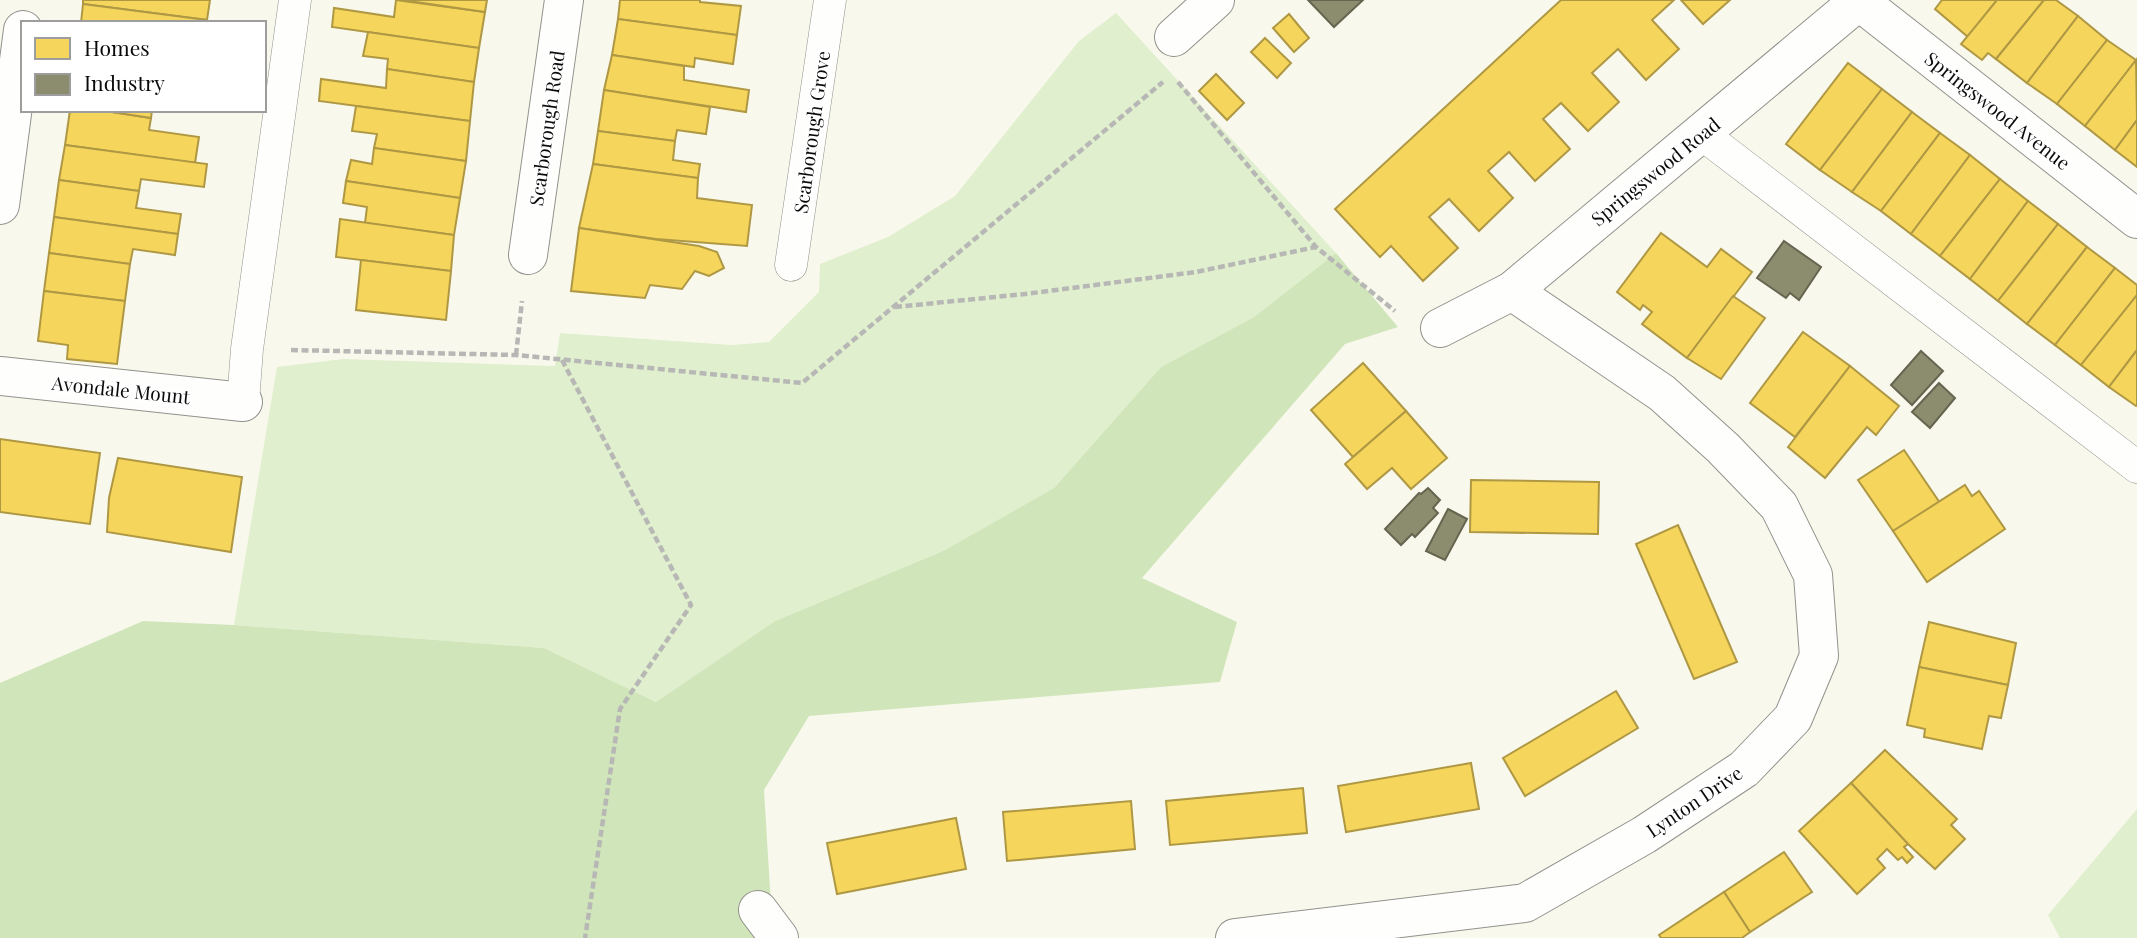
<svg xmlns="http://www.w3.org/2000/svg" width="2137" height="938" font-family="'Playfair Display',serif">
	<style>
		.green { fill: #e0efcd }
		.forest { fill: #d0e6ba }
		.homes { fill: #f6d55c; stroke: #af9843; stroke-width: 2 }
		.industry { fill: #8c8c6e; stroke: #656550; stroke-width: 2 }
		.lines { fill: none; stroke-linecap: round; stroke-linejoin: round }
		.service-casing { stroke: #92918c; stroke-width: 33 }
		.minor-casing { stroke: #92918c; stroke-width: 40 }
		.path { stroke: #b7b7b5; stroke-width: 4.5; stroke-dasharray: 7 3.5; stroke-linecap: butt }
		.service { stroke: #fefefc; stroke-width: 32 }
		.minor { stroke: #fefefc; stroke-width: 38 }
		.labels { text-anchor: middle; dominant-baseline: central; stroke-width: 7; stroke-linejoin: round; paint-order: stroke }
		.street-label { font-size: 19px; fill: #0a0a0a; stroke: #fff }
	</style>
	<rect width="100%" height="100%" fill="#f9f8ed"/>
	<g class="green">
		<path d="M1116 13 1336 253 1254 317 1161 367 1054 488 943 551 775 621 656 702 544 648 234 625 277 367 343 359 555 366 560 333 732 345 769 342 819 292 820 264 888 237 955 196 1079 41Z"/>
		<path d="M2137 809V938H2060L2048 915Z"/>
	</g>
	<path class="forest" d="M1336 253 1398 327 1345 344 1142 578 1237 622 1220 682 809 716 764 790 773 938H0V683L143 621 234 625 544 648 656 702 775 621 943 551 1054 488 1161 367 1254 317Z"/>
	<g class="homes">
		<path d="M83 0H210L207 20 83 4Z"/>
		<path d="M396 0 485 12 479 48 332 27 334 8 394 17Z"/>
		<path d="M402 0H487L485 12Z"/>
		<path d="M620 0H700V2L741 6 737 35 618 19Z"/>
		<path d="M1561 0H1674L1652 20 1679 49 1646 80 1618 49 1592 73 1619 102 1588 131 1561 103 1543 119 1570 149 1535 181 1509 152 1488 171 1513 198 1479 231 1449 199 1429 217 1458 248 1423 281 1391 246 1380 257 1335 209Z"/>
		<path d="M1681 0H1730L1703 24Z"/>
		<path d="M1942 0H1997L1968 37 1935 9Z"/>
		<path d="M1997 0H2044L1996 59 1988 53 1982 60 1961 44Z"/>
		<path d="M2044 0H2056L2078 16 2027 83 1996 59Z"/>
		<path d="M83 4 207 20V23H81Z"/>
		<path d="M1289 14 1309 38 1294 52 1273 28Z"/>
		<path d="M2078 16 2107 40 2057 104 2027 83Z"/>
		<path d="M618 19 737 35 733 64 695 58 694 67 612 55Z"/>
		<path d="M368 32 479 48 474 82 387 69 388 59 363 56Z"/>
		<path d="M1265 38 1291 63 1277 78 1251 52Z"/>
		<path d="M2107 40 2136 60 2085 126 2057 104Z"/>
		<path d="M612 55 684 66V80L749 90 746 112 604 90Z"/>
		<path d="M2136 60 2137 120 2115 150 2085 126Z"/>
		<path d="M1848 63 1882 89 1820 170 1786 144Z"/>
		<path d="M387 69 474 82 470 121 319 101 321 79 386 88Z"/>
		<path d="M1216 74 1244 103 1227 120 1199 91Z"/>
		<path d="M1882 89 1912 112 1852 192 1820 170Z"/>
		<path d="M604 90 710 107 706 134 677 130 675 141 598 131Z"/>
		<path d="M356 106 470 121 466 161 374 148 377 134 352 131Z"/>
		<path d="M70 110H99L151 118 149 130 199 137 195 163 65 145Z"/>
		<path d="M99 110H152L151 118Z"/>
		<path d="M1912 112 1940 133 1881 211 1852 192Z"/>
		<path d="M2137 120V167L2115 150Z"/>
		<path d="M598 131 675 141 673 160 700 164 698 178 593 164Z"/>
		<path d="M1940 133 1970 155 1911 234 1881 211Z"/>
		<path d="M65 145 207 164 204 187 141 179 139 191 59 180Z"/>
		<path d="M374 148 466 161 460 198 346 181 351 160 372 164Z"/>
		<path d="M1970 155 2000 179 1940 256 1911 234Z"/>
		<path d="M593 164 698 178 697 198 752 205 747 246 656 239 579 228Z"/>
		<path d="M2000 179 2028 201 1970 279 1940 256Z"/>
		<path d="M59 180 139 191 136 208 181 214 178 234 54 217Z"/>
		<path d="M346 181 460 198 454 235 365 223 367 207 343 203Z"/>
		<path d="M2028 201 2058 224 1998 301 1970 279Z"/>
		<path d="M54 217 178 234 175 255 133 249 130 264 49 253Z"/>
		<path d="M340 219 454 235 451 271 336 257Z"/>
		<path d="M2058 224 2087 247 2027 324 1998 301Z"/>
		<path d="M579 228 699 246 717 252 724 268 709 276 695 271 682 289 650 285 645 298 571 291Z"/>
		<path d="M1661 233 1707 267 1721 249 1752 272 1687 358 1642 324 1652 312 1643 305 1640 310 1617 292Z"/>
		<path d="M2087 247 2115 268 2055 345 2027 324Z"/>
		<path d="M49 253 130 264 125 301 44 291Z"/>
		<path d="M361 260 451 271 446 320 356 310Z"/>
		<path d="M2115 268 2137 285V295L2081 365 2055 345Z"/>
		<path d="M44 291 125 301 117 364 67 359 68 345 38 341Z"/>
		<path d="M2137 295V350L2109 387 2081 365Z"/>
		<path d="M1733 296 1765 318 1721 379 1687 358Z"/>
		<path d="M1803 332 1850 366 1795 437 1750 403Z"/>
		<path d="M2137 350V405L2136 406 2109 387Z"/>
		<path d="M1363 363 1406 411 1353 457 1311 410Z"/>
		<path d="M1850 366 1899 406 1876 435 1867 427 1825 478 1788 447Z"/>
		<path d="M1406 411 1447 458 1411 489 1392 468 1367 489 1345 464Z"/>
		<path d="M0 439 100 453 90 524 0 512Z"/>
		<path d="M1904 450 1940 503 1893 531 1858 480Z"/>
		<path d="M118 458 242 477 231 552 107 532 109 498Z"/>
		<path d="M1471 480 1599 482 1598 534 1470 532Z"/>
		<path d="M1965 485 1972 496 1979 491 2005 529 1927 582 1893 531Z"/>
		<path d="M1678 525 1737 662 1694 679 1636 544Z"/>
		<path d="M1929 622 2016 643 2008 685 1919 667Z"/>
		<path d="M1919 667 2008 685 2001 718 1989 716 1982 749 1924 737 1925 729 1907 725Z"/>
		<path d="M1616 691 1638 728 1525 796 1503 758Z"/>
		<path d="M1885 750 1957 819 1951 825 1965 839 1935 869 1908 844 1851 783Z"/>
		<path d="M1471 763 1479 809 1346 832 1338 786Z"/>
		<path d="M1851 783 1908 844 1904 847 1913 857 1907 863 1902 857 1898 860 1887 849 1877 859 1885 868 1857 894 1799 831Z"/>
		<path d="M1303 788 1307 833 1170 845 1166 801Z"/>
		<path d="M1131 801 1135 849 1007 861 1003 812Z"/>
		<path d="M956 818 966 869 837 894 827 843Z"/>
		<path d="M1784 852 1812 892 1750 932 1724 892Z"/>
		<path d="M1724 892 1750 932 1742 938H1661L1659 935Z"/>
	</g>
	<g class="industry">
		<path d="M1308 0H1363L1334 27Z"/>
		<path d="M1784 241 1821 267 1799 300 1790 293 1786 298 1757 278Z"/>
		<path d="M1921 351 1943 371 1912 405 1891 385Z"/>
		<path d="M1939 383 1955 398 1930 428 1912 412Z"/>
		<path d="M1428 488 1440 500 1433 508 1438 513 1415 537 1412 534 1401 545 1385 529 1419 493 1421 494Z"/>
		<path d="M1448 509 1467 519 1445 560 1426 551Z"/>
	</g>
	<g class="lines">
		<defs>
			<g id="service">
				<path d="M1702 134 2137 467"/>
				<path d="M791 265 830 0"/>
				<path d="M243 402 247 349 295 0"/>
			</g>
			<g id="minor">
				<path d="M1859 1 2137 219"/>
				<path d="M1174 37 1215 0"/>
				<path d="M0 205 23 30"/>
				<path d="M528 255 564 0"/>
				<path d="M1440 328 1512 291 1860 0"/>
				<path d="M0 376 243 402"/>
				<path d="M758 910 779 938"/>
				<path d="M1235 938 1525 903 1644 835 1744 769 1793 718 1819 656 1813 575 1779 506 1723 448 1662 393 1512 291"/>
			</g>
		</defs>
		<use href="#service" class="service-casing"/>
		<use href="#minor" class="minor-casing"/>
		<g class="path">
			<path d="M1178 82 1316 247 1395 311"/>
			<path d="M895 307 1025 294 1196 272 1316 247"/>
			<path d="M291 350 516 355 802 383 1163 82"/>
			<path d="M516 355 522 301"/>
			<path d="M562 360 691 605 620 709 585 938"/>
		</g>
		<use href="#service" class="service"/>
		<use href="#minor" class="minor"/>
	</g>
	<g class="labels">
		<g class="street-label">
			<text transform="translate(1998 110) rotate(38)">Springswood Avenue</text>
			<text transform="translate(546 128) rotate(-82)">Scarborough Road</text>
			<text transform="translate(811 132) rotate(-82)">Scarborough Grove</text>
			<text transform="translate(1655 171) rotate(-39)">Springswood Road</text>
			<text transform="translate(121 389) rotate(6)">Avondale Mount</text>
			<text transform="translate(1694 801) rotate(-34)">Lynton Drive</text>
		</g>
	</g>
	<rect x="21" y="21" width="245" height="91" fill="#ffffff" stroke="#9d9d9d" stroke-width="2"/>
	<rect x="35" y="38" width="35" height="21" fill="#f6d55c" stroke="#9d9d9d" stroke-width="2"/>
	<text x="84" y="56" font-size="21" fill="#0a0a0a">Homes</text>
	<rect x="35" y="74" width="35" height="21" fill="#8c8c6e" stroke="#9d9d9d" stroke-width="2"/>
	<text x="84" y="91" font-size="21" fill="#0a0a0a">Industry</text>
</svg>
